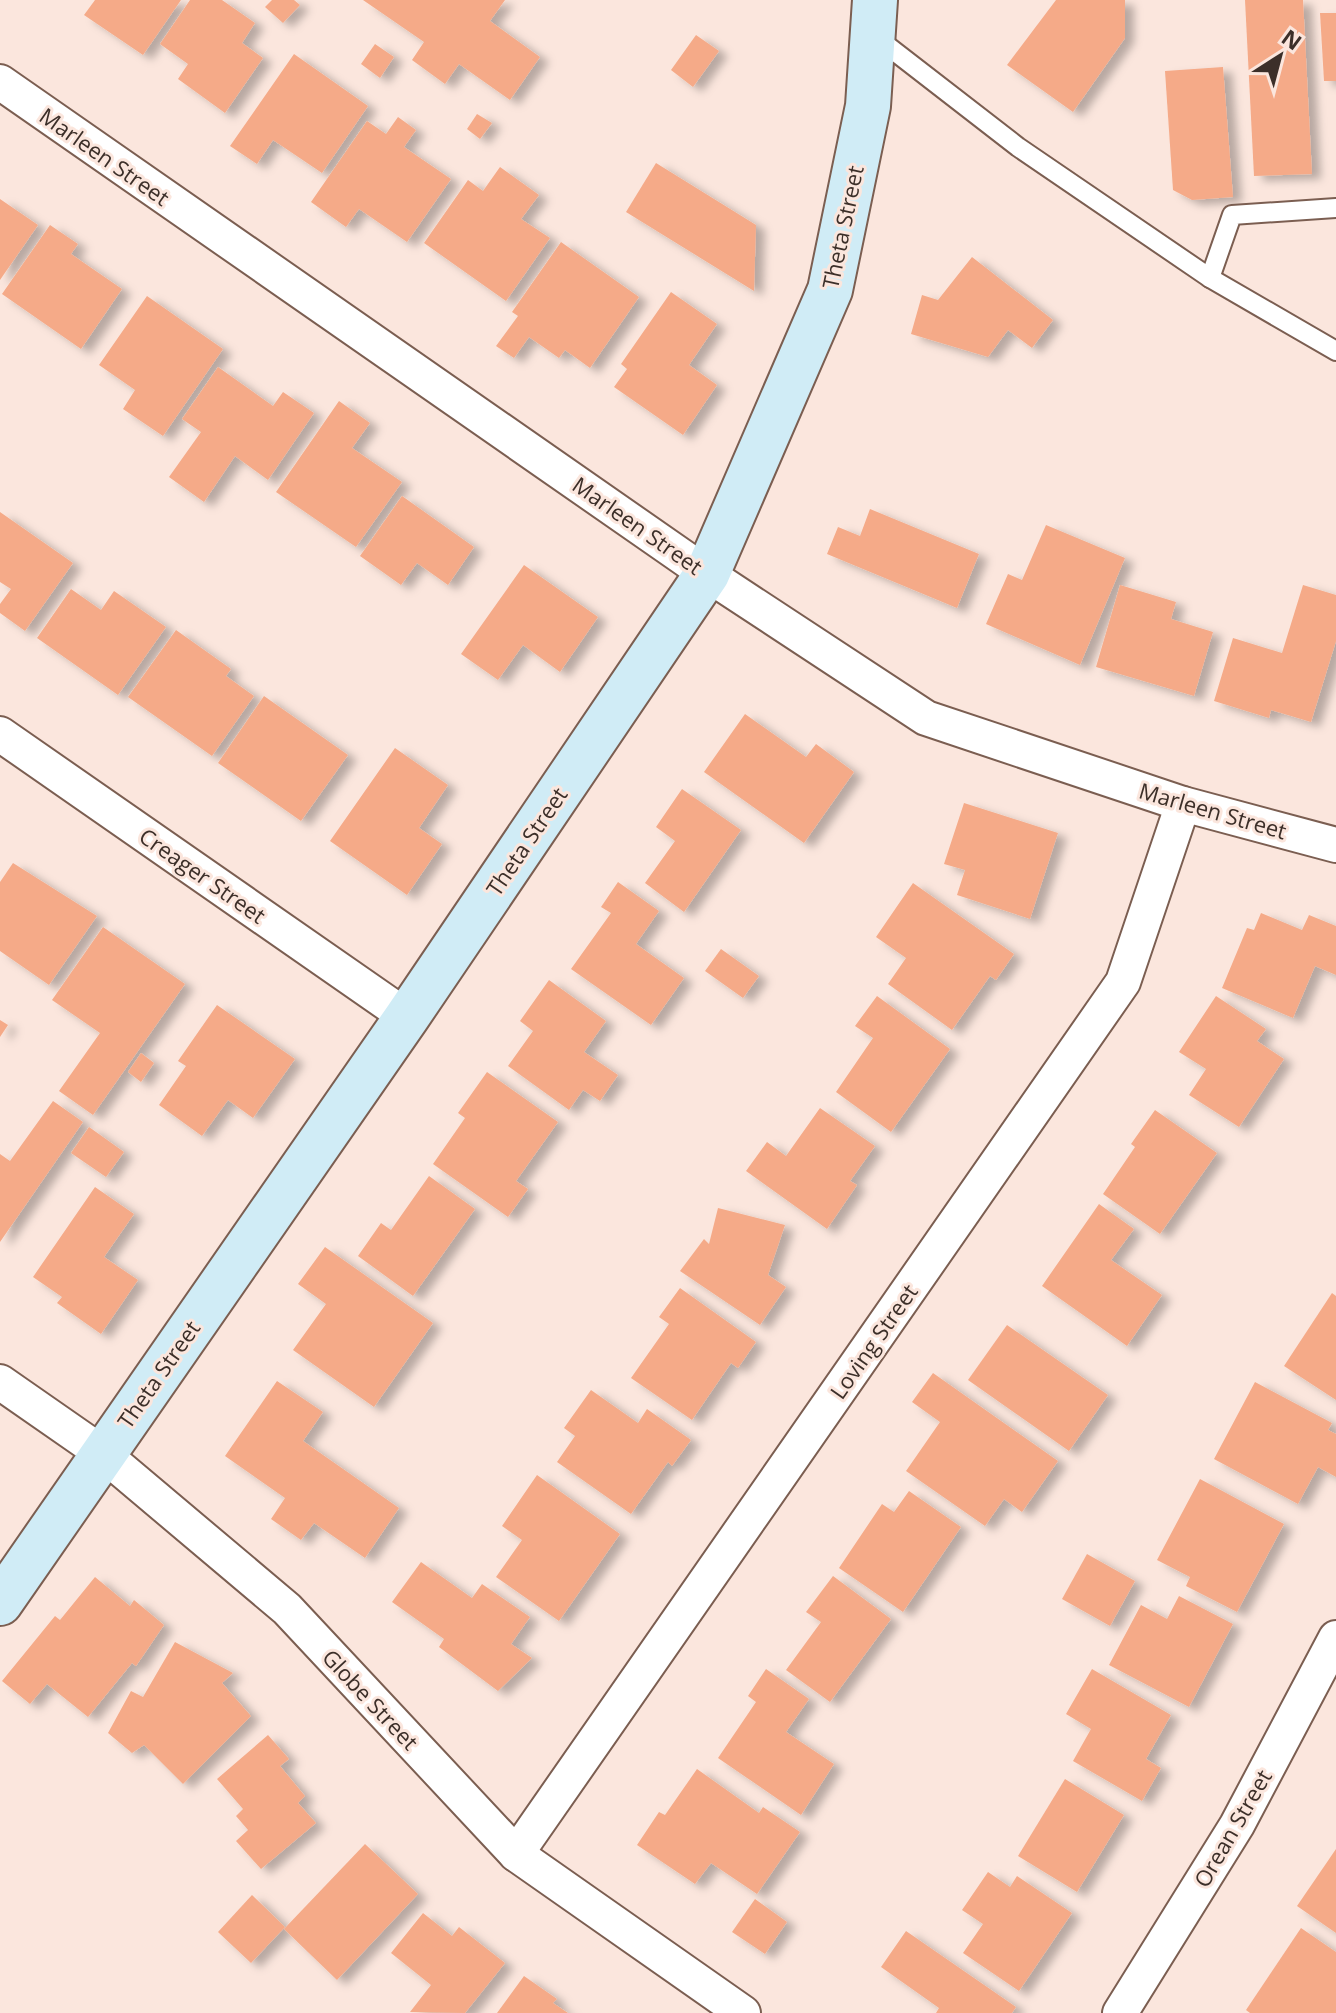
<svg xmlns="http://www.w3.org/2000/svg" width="1336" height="2013" font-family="'Open Sans',sans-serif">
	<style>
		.building { fill: #f5aa88; filter: url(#shadow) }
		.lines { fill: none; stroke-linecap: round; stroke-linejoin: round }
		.lane-casing { stroke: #7b5e51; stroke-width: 22 }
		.street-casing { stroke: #7b5e51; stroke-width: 38 }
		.secondary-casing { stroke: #7b5e51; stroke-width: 48 }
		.lane { stroke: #fff; stroke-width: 18 }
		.street { stroke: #fff; stroke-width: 34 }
		.secondary { stroke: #d0ecf6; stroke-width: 44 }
		.labels { text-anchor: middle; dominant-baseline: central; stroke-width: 6; stroke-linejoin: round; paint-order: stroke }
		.street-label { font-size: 22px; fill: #3c2f29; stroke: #fbe6dd }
	</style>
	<defs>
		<filter id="shadow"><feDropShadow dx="9" dy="5" stdDeviation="4" flood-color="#0004"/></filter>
	</defs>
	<rect width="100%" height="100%" fill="#fbe6dd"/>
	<g class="building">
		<path d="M95 0H181L143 55 84 15Z"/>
		<path d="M190 0H222L255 23 242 43 263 58 225 113 178 79 188 64 160 44Z"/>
		<path d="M272 0H294L300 5 283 23 265 7Z"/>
		<path d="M363 0H505L490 21 540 57 510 100 459 64 445 84 412 60 424 42Z"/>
		<path d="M1056 0H1125V38L1073 112 1007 65Z"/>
		<path d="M1245 0H1303L1312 174 1254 176Z"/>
		<path d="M1320 13H1336V81H1324Z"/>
		<path d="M696 35 719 51 693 87 671 70Z"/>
		<path d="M375 44 394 57 380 78 361 64Z"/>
		<path d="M294 54 368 106 322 173 273 140 257 164 230 146Z"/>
		<path d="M1223 67 1233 197 1192 200 1173 190 1165 71Z"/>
		<path d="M477 114 492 123 480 139 467 129Z"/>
		<path d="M398 117 416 130 404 147 451 179 407 242 359 209 346 227 311 202 367 121 386 134Z"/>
		<path d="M656 163 756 225 754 291 626 212Z"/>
		<path d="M500 167 539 195 521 219 550 238 506 301 424 243 468 180 483 191Z"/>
		<path d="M0 199 38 225 0 280Z"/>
		<path d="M50 225 78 244 71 254 122 289 81 349 2 294Z"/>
		<path d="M561 242 639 297 590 368 565 350 559 358 529 337 514 358 496 346 518 316 512 312Z"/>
		<path d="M972 257 1053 320 1032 348 1008 330 988 357 911 334 922 295 938 300Z"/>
		<path d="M671 292 717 324 689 365 717 385 683 435 614 387 627 369 621 364Z"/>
		<path d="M147 296 223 349 163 436 123 409 135 390 99 365Z"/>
		<path d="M218 367 273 406 283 392 314 413 268 480 235 456 204 502 169 477 201 432 182 419Z"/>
		<path d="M339 401 370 423 352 448 402 482 356 547 276 492Z"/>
		<path d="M402 496 474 547 448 585 417 563 401 585 360 556Z"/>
		<path d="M870 509 979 554 957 608 827 554 838 527 860 536Z"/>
		<path d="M0 512 73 563 25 631 0 613V604L11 589 0 582Z"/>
		<path d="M1046 525 1125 558 1080 665 986 624 1008 574 1022 580Z"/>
		<path d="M524 565 598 617 560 672 523 645 498 680 461 654Z"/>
		<path d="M1120 585 1176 602 1171 619 1213 632 1194 696 1096 667Z"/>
		<path d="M1303 585 1336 595V641L1311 722 1271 710 1269 718 1214 701 1233 638 1282 653Z"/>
		<path d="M71 589 101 610 114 591 166 627 118 695 37 638Z"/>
		<path d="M176 630 231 669 226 676 254 696 212 756 128 697Z"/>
		<path d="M264 696 348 755 301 821 218 763Z"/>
		<path d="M745 714 806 757 816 744 854 772 804 843 704 772Z"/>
		<path d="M395 748 448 785 419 828 442 844 407 895 330 841Z"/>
		<path d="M682 789 741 830 684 912 645 883 675 841 656 827Z"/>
		<path d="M964 803 1058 833 1030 919 957 895 965 870 944 864Z"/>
		<path d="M13 863 97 916 49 985 0 951V882Z"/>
		<path d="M618 882 659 911 636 944 684 978 651 1025 571 969 611 913 601 907Z"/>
		<path d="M913 883 1014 954 996 980 990 976 952 1030 888 984 906 958 876 937Z"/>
		<path d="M1261 913 1302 930 1309 915 1336 926V975L1315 966 1293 1018 1222 988 1247 928 1254 930Z"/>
		<path d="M103 927 185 984 93 1115 59 1091 100 1033 52 1000Z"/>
		<path d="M721 949 759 976 743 998 705 971Z"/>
		<path d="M549 980 606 1021 584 1052 618 1075 600 1101 583 1090 569 1110 508 1066 533 1031 520 1021Z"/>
		<path d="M877 996 950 1049 891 1132 836 1092 873 1038 855 1026Z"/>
		<path d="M1216 996 1266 1029 1257 1041 1284 1059 1239 1127 1189 1095 1206 1069 1179 1052Z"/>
		<path d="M217 1005 295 1059 253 1118 228 1100 202 1136 159 1105 186 1066 178 1061Z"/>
		<path d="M0 1020 8 1025 0 1037Z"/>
		<path d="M141 1053 154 1063 141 1082 128 1072Z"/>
		<path d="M487 1072 558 1122 516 1181 528 1189 508 1217 433 1164 465 1118 458 1113Z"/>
		<path d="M53 1101 83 1122 0 1242V1154L10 1161Z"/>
		<path d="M820 1108 875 1146 850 1181 857 1185 827 1229 746 1171 767 1142 786 1156Z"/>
		<path d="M1155 1110 1217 1153 1160 1234 1103 1194 1135 1147 1131 1144Z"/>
		<path d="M89 1127 124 1152 106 1177 71 1153Z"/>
		<path d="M429 1176 475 1209 413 1296 358 1256 381 1223 391 1230Z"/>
		<path d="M95 1187 134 1214 104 1257 138 1280 101 1334 57 1303 62 1297 33 1277Z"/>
		<path d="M1099 1204 1134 1229 1111 1260 1162 1295 1127 1346 1042 1286Z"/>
		<path d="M718 1208 785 1225 768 1275 786 1287 760 1325 680 1271 704 1239 709 1244Z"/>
		<path d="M325 1247 433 1323 374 1407 293 1350 326 1304 298 1284Z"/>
		<path d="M680 1288 756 1342 738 1368 731 1363 692 1420 631 1378 669 1324 659 1317Z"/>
		<path d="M1332 1293 1336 1296V1400L1284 1366Z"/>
		<path d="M1007 1325 1108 1395 1069 1451 968 1380Z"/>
		<path d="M933 1373 1058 1461 1022 1512 1004 1499 985 1526 906 1471 940 1422 912 1402Z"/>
		<path d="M277 1381 323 1412 303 1441 399 1508 365 1558 314 1523 301 1540 271 1519 285 1498 225 1456Z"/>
		<path d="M1255 1382 1332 1423 1328 1430 1336 1434V1477L1318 1467 1298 1504 1214 1459Z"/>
		<path d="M591 1390 638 1423 647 1409 691 1440 672 1466 668 1462 631 1514 557 1462 575 1436 564 1428Z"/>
		<path d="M537 1475 620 1534 559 1621 496 1577 522 1540 502 1526Z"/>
		<path d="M1200 1479 1284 1524 1237 1612 1186 1586 1190 1577 1157 1560Z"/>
		<path d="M909 1491 961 1527 903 1612 839 1568 882 1504 894 1512Z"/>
		<path d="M1087 1554 1135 1581 1110 1626 1062 1599Z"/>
		<path d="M421 1562 472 1598 482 1584 530 1617 511 1644 532 1658 498 1691 439 1647 444 1639 392 1602Z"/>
		<path d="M833 1576 891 1619 830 1702 786 1670 821 1622 806 1612Z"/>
		<path d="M95 1577 130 1606 134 1600 164 1625 136 1666 132 1663 88 1717 47 1684 30 1704 2 1681 55 1616 60 1620Z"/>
		<path d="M1179 1596 1233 1624 1189 1707 1109 1665 1141 1605 1167 1619Z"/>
		<path d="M175 1642 233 1673 222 1683 251 1716 183 1784 144 1745 132 1753 108 1733 131 1691 143 1697Z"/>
		<path d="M766 1669 809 1699 786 1732 834 1764 801 1815 718 1758 756 1702 748 1696Z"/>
		<path d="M1092 1669 1171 1715 1146 1759 1161 1768 1142 1801 1073 1761 1091 1729 1066 1714Z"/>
		<path d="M268 1735 289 1759 280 1766 305 1796 298 1803 316 1823 261 1869 236 1841 248 1830 236 1816 243 1809 217 1779Z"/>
		<path d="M697 1769 759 1813 763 1807 800 1832 757 1894 711 1863 695 1884 637 1845 659 1812 665 1815Z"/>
		<path d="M1065 1779 1124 1815 1077 1892 1018 1856Z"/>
		<path d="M365 1844 418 1894 337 1980 284 1929Z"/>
		<path d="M1336 1849V1933L1297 1906Z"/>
		<path d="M988 1872 1010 1887 1017 1876 1072 1913 1019 1991 963 1953 983 1924 962 1910Z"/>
		<path d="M252 1895 285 1927 251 1963 218 1932Z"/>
		<path d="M755 1899 787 1922 765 1954 732 1932Z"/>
		<path d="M423 1913 452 1936 459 1927 505 1963 465 2013 410 2012 431 1985 391 1953Z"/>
		<path d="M1301 1928 1336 1952V2013H1250L1246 2010Z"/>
		<path d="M906 1931 1016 2007 1012 2013H936L939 2008 881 1967Z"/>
		<path d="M524 1976 557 1999 553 2003 568 2013H497Z"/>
	</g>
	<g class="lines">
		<defs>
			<g id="lane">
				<path d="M876 37 1018 147 1210 278 1336 351"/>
				<path d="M1210 278 1232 215 1336 208"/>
			</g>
			<g id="street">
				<path d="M0 82 707 574 926 718 1183 804 1336 845"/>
				<path d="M0 734 407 1017"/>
				<path d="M0 1382 102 1453 287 1609 516 1854 743 2013"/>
				<path d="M516 1854 1123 982 1183 804"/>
				<path d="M1120 2013 1237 1825 1336 1638"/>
			</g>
			<path id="secondary" d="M0 1603 407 1017 707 574 830 290 868 106 875 0"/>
		</defs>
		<use href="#lane" class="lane-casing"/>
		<use href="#street" class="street-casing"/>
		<use href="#secondary" class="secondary-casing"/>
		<use href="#lane" class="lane"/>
		<use href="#street" class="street"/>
		<use href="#secondary" class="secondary"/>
	</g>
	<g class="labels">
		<g class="street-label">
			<text transform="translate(105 156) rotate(35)">Marleen Street</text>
			<text transform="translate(842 227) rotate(-78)">Theta Street</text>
			<text transform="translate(638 525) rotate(35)">Marleen Street</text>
			<text transform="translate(1213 810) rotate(16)">Marleen Street</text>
			<text transform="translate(526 841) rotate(-56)">Theta Street</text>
			<text transform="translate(203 875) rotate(35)">Creager Street</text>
			<text transform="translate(873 1341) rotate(-55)">Loving Street</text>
			<text transform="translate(158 1374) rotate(-55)">Theta Street</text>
			<text transform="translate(371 1699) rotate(47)">Globe Street</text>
			<text transform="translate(1232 1828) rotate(-60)">Orean Street</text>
		</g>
	</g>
	<g transform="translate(1280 56) rotate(36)" stroke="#fbe6dd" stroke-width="6" paint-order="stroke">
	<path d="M0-6L14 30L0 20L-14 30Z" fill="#3c2f29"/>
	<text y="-12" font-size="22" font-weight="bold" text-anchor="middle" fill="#3c2f29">N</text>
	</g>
</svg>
